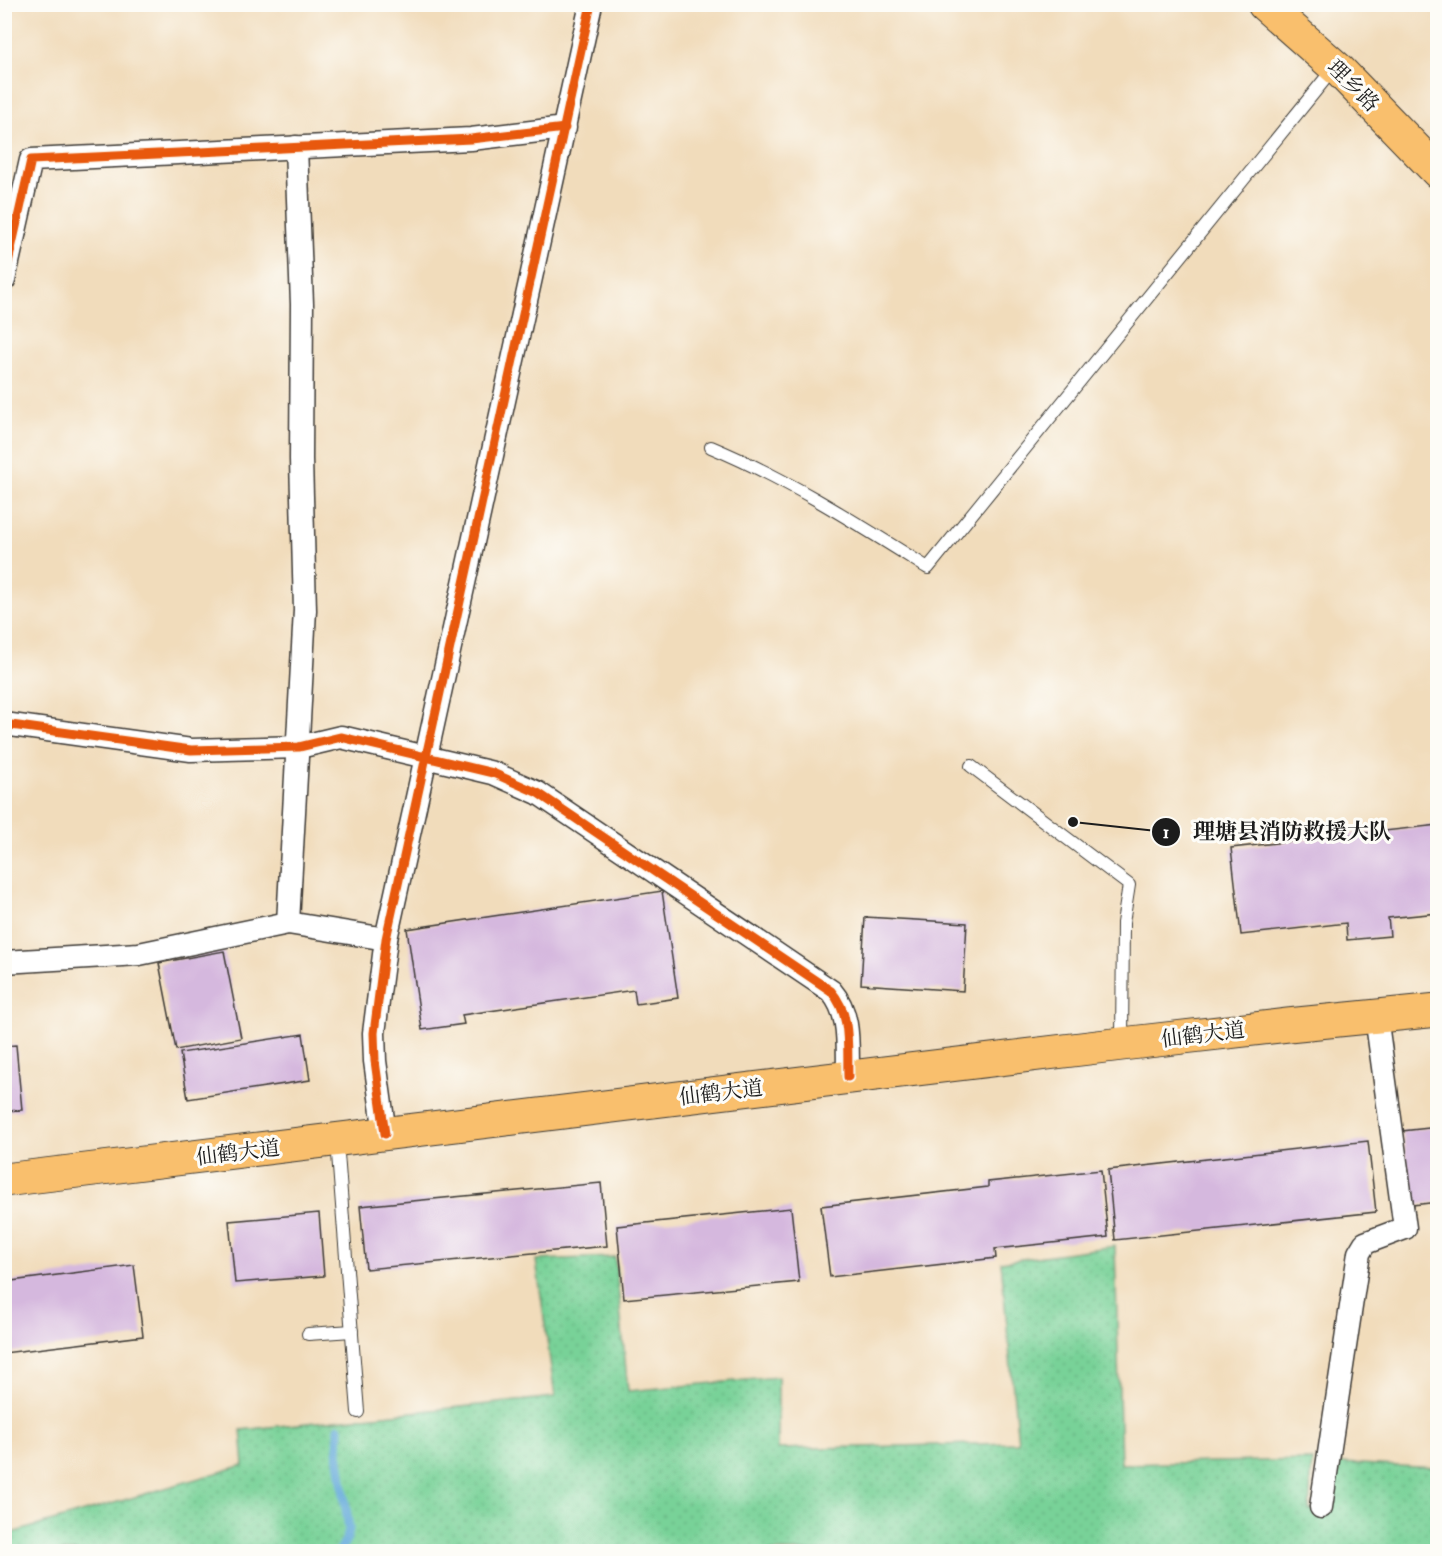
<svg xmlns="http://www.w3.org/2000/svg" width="1442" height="1556" font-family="'IM FELL Double Pica','Noto Serif SC',serif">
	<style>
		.grass { fill: url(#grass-dots); stroke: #4a775a; stroke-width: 1.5 }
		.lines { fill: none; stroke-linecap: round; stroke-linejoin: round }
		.stream { stroke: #64aada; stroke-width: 9 }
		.building { fill: #d5b8de }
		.lane-casing { stroke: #3c3934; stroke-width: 14 }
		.street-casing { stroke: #3c3934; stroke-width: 25 }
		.primary-casing { stroke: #3c3934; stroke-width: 35 }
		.lane { stroke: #fff; stroke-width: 12 }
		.street { stroke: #fff; stroke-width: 22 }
		.primary { stroke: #f9bf6d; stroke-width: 33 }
		.cycleway-casing { stroke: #fdfcf7; stroke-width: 13 }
		.cycleway { stroke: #e8590c; stroke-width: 9 }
		.labels { text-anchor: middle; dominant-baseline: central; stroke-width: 6; stroke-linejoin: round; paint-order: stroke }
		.street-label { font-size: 21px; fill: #1c1c1c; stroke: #fdfcf7 }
		.leader { fill: none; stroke: #1c1c1c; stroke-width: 2 }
		.callout-dot { fill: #1c1c1c; stroke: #fdfcf7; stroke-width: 2 }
		.mark-label { font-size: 18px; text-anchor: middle; font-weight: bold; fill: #fff }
		.callout-label { font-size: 22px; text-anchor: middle; font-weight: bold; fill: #1c1c1c; stroke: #fdfcf7; stroke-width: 6; stroke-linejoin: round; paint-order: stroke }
	</style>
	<defs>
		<pattern id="grass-dots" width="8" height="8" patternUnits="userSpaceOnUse" patternTransform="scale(1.5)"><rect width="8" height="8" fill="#78d298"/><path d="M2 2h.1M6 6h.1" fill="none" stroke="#67b482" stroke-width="1.8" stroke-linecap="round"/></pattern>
	</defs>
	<rect width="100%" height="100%" fill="#fdfcf7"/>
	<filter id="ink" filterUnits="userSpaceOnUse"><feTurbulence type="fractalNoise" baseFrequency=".0167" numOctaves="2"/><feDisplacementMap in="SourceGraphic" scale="12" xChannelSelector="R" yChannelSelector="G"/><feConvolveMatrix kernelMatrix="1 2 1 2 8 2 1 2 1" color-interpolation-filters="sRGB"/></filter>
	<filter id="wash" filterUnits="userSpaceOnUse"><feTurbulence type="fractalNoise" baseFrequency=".008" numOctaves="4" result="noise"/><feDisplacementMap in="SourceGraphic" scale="24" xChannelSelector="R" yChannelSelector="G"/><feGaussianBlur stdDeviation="1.35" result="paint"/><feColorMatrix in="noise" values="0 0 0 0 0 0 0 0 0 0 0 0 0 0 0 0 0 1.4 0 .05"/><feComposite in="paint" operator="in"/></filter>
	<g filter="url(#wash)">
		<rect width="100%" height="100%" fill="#f1dcbb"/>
		<path class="grass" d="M1115 1246 1121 1464 1312 1460 1309 1510 1330 1508 1340 1463 1437 1468V1551L5 1552V1535L244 1465 241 1430 555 1397 536 1260 615 1257 628 1391 778 1377V1449L1018 1443 1001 1262Z"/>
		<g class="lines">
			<path class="stream" d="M339 1428 338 1453 349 1529 347 1538 339 1552"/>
		</g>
		<g id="blocks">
			<g class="building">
				<path d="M1438 825V913L1388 918 1390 936 1347 940 1346 923 1241 935 1231 848Z"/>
				<path d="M662 891 678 998 636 1004 634 990 462 1015 464 1024 422 1030 407 929Z"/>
				<path d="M865 917 967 923 963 991 861 984Z"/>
				<path d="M224 951 241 1038 176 1050 159 963Z"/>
				<path d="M303 1034 310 1080 188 1099 180 1053Z"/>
				<path d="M16 1045 22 1110 4 1111V1046Z"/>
				<path d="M1438 1127V1202L1413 1205 1402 1131Z"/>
				<path d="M1368 1141 1376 1212 1115 1240 1108 1170Z"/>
				<path d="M1101 1170 1108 1237 995 1249 996 1258 830 1277 821 1206 988 1187V1182Z"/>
				<path d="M601 1183 607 1246 366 1269 360 1206Z"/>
				<path d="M791 1208 799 1282 624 1299 617 1226Z"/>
				<path d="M319 1213 324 1276 235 1283 229 1221Z"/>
				<path d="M134 1265 143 1336 4 1353V1282Z"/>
			</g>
		</g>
	</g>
	<g filter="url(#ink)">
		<use href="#blocks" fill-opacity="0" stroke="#3c3934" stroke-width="1.5"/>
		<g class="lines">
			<defs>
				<g id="lane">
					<path d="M711 447C788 479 858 524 928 568L1334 68"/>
					<path d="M971 766 1129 885 1123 923 1122 1043"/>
					<path d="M337 1141 358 1412"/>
					<path d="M308 1334 352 1331"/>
				</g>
				<g id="street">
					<path d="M4 280 31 160 471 139 565 128"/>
					<path d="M4 724 191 750 299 747 341 737 493 773 538 793 831 991C852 1015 847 1047 848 1077"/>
					<path d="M288 923 305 610 301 459 302 304 296 147"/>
					<path d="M4 962 139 954 288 923 386 939"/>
					<path d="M385 1134 375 1061 374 1033 386 939 591 4"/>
					<path d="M1321 1507 1359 1253 1365 1243 1405 1228 1376 1016"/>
				</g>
				<g id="primary">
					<path d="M1264 4 1340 71 1438 172"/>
					<path d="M4 1180 1122 1044 1288 1025 1438 1010"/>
				</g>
			</defs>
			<use href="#lane" class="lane-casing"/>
			<use href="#street" class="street-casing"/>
			<use href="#primary" class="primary-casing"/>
			<use href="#lane" class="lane"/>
			<use href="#street" class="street"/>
			<use href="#primary" class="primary"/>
			<defs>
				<g id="cycleway">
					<path d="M4 280 31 160 471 139 565 128"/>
					<path d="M4 724 191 750 299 747 341 737 493 773 538 793 831 991C852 1015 847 1047 848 1077"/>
					<path d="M385 1134 375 1061 374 1033 386 939 591 4"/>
				</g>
			</defs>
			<use href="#cycleway" class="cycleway-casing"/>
			<use href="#cycleway" class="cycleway"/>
		</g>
	</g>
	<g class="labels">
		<g class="street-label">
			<text transform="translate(1353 86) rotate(45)">理乡路</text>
			<text transform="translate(1203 1035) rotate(-7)">仙鹤大道</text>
			<text transform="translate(721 1093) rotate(-7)">仙鹤大道</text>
			<text transform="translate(238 1153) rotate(-7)">仙鹤大道</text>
		</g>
	</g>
	<path class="leader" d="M1073 822L1166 832"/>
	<g class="callout-dot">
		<circle cx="1073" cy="822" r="6"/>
		<circle cx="1166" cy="832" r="15"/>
	</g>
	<g class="mark-label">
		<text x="1166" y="838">1</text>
	</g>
	<g class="callout-label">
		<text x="1292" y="839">理塘县消防救援大队</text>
	</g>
	<rect width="1442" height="1556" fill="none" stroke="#fdfcf7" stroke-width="24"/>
</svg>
